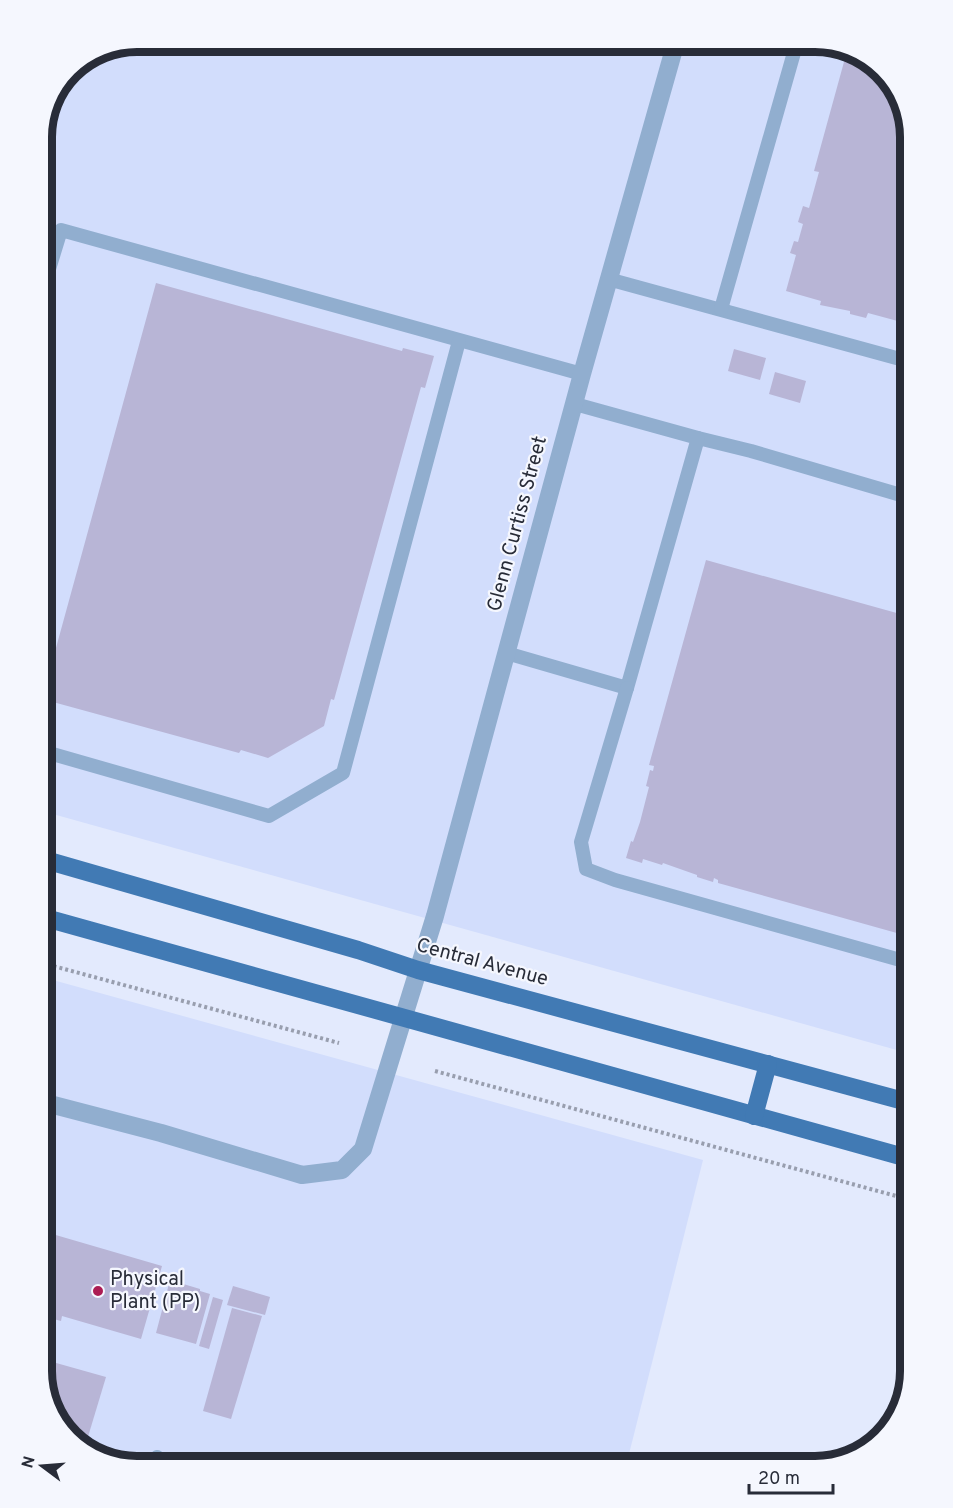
<svg xmlns="http://www.w3.org/2000/svg" width="953" height="1508" font-family="Overpass,sans-serif">
	<style>
		.built { fill: #d2ddfc }
		.building { fill: #b8b5d6 }
		.lines { fill: none; stroke-linecap: round; stroke-linejoin: round }
		.path { stroke: #989eae; stroke-width: 4; stroke-dasharray: 3 3; stroke-linecap: butt }
		.service { stroke: #91aecf; stroke-width: 14 }
		.minor { stroke: #91aecf; stroke-width: 18 }
		.tertiary { stroke: #91aecf; stroke-width: 18 }
		.primary { stroke: #417ab4; stroke-width: 18 }
		.poi-dot { fill: #ac1c54; stroke: #f5f7fe; stroke-width: 2 }
		.labels { text-anchor: middle; dominant-baseline: central; stroke-width: 4.5; stroke-linejoin: round; paint-order: stroke }
		.street-label { font-size: 20px; fill: #282c38; stroke: #f5f7fe }
		.poi-label { font-size: 20px; fill: #282c38; stroke: #f5f7fe; text-anchor: start }
		.rim { fill: none; stroke: #282c38; stroke-width: 8 }
	</style>
	<rect width="100%" height="100%" fill="#e3eafd"/>
	<g class="built">
		<path d="M137 42H822L869 58 901 95 911 137V1054L42 811V131L70 70Z"/>
		<path d="M42 977 703 1160 626 1466H131L85 1450 52 1413 42 1371Z"/>
	</g>
	<g class="building">
		<path d="M847 51 869 58 901 95 911 137V330L903 328 905 323 868 313 866 318 850 314V311L820 305 821 301 786 291 796 255 790 253 794 241 798 242 803 224 798 222 803 206 809 208 819 172 814 171Z"/>
		<path d="M156 283 402 351 403 348 434 356 425 388 421 387 334 700 331 699 324 726 268 758 241 750 239 753 42 699Z"/>
		<path d="M734 349 766 358 760 380 728 371Z"/>
		<path d="M775 372 806 381 800 403 769 394Z"/>
		<path d="M706 560 911 617V937L718 883V880L714 878 713 882 697 877V875L663 863 662 865 643 859 642 863 626 858 631 841 633 842 640 822 649 787 646 786 650 770 653 771 654 766 649 765Z"/>
		<path d="M42 1231 162 1266 141 1339 62 1316 61 1321 42 1316Z"/>
		<path d="M170 1280 200 1289V1291L210 1294 196 1344 156 1333Z"/>
		<path d="M233 1286 270 1297 265 1315 227 1305Z"/>
		<path d="M213 1297 223 1300 209 1349 199 1346Z"/>
		<path d="M232 1308 262 1316 231 1419 203 1411Z"/>
		<path d="M42 1359 106 1377 84 1450 52 1413 42 1371Z"/>
	</g>
	<g class="lines">
		<g class="path">
			<path d="M42 963 339 1043"/>
			<path d="M435 1071 911 1200"/>
		</g>
		<g class="service">
			<path d="M608 279 911 362"/>
			<path d="M42 292 61 230 582 374"/>
			<path d="M721 309 797 42"/>
			<path d="M698 438 751 451 911 498"/>
			<path d="M506 653 627 688 698 438 575 404"/>
			<path d="M627 688 581 842 586 869 615 880 911 963"/>
			<path d="M42 751 269 816 343 773 459 341"/>
			<path d="M154 1466 157 1457"/>
		</g>
		<path class="minor" d="M42 1102 161 1133 302 1175 342 1170 363 1149 403 1019"/>
		<path class="tertiary" d="M403 1019 435 916 582 374 676 42"/>
		<g class="primary">
			<path d="M42 859 358 950 418 970 911 1103"/>
			<path d="M42 917 911 1159"/>
			<path d="M754 1116 768 1064"/>
		</g>
	</g>
	<circle class="poi-dot" cx="98" cy="1291" r="6"/>
	<g class="labels">
		<g class="street-label">
			<text transform="translate(518 524) rotate(-75)">Glenn Curtiss Street</text>
			<text transform="translate(482 963) rotate(15)">Central Avenue</text>
		</g>
		<g class="poi-label">
			<text x="110" y="1280">Physical<tspan x="110" dy="23">Plant (PP)</tspan></text>
		</g>
	</g>
	<path d="M0 0H953V1508H0ZM137 52H815A85 85 0 0 1 900 137V1371A85 85 0 0 1 815 1456H137A85 85 0 0 1 52 1371V137A85 85 0 0 1 137 52Z" fill="#f5f7fe" fill-rule="evenodd"/>
	<path class="rim" d="M137 52H815A85 85 0 0 1 900 137V1371A85 85 0 0 1 815 1456H137A85 85 0 0 1 52 1371V137A85 85 0 0 1 137 52Z"/>
	<g transform="translate(42 1466) rotate(286)" stroke="#f5f7fe" stroke-width="4.5" paint-order="stroke">
	<path d="M0-4.5L10 22L0 15L-10 22Z" fill="#282c38"/>
	<text y="-9" font-size="16" font-weight="bold" text-anchor="middle" fill="#282c38">N</text>
	</g>
	<path d="M749 1484v9h84v-9" fill="none" stroke="#282c38" stroke-width="3"/>
	<text x="758" y="1484" font-size="18" fill="#282c38" stroke="#f5f7fe" stroke-width="4.5" paint-order="stroke">20 m</text>
</svg>
